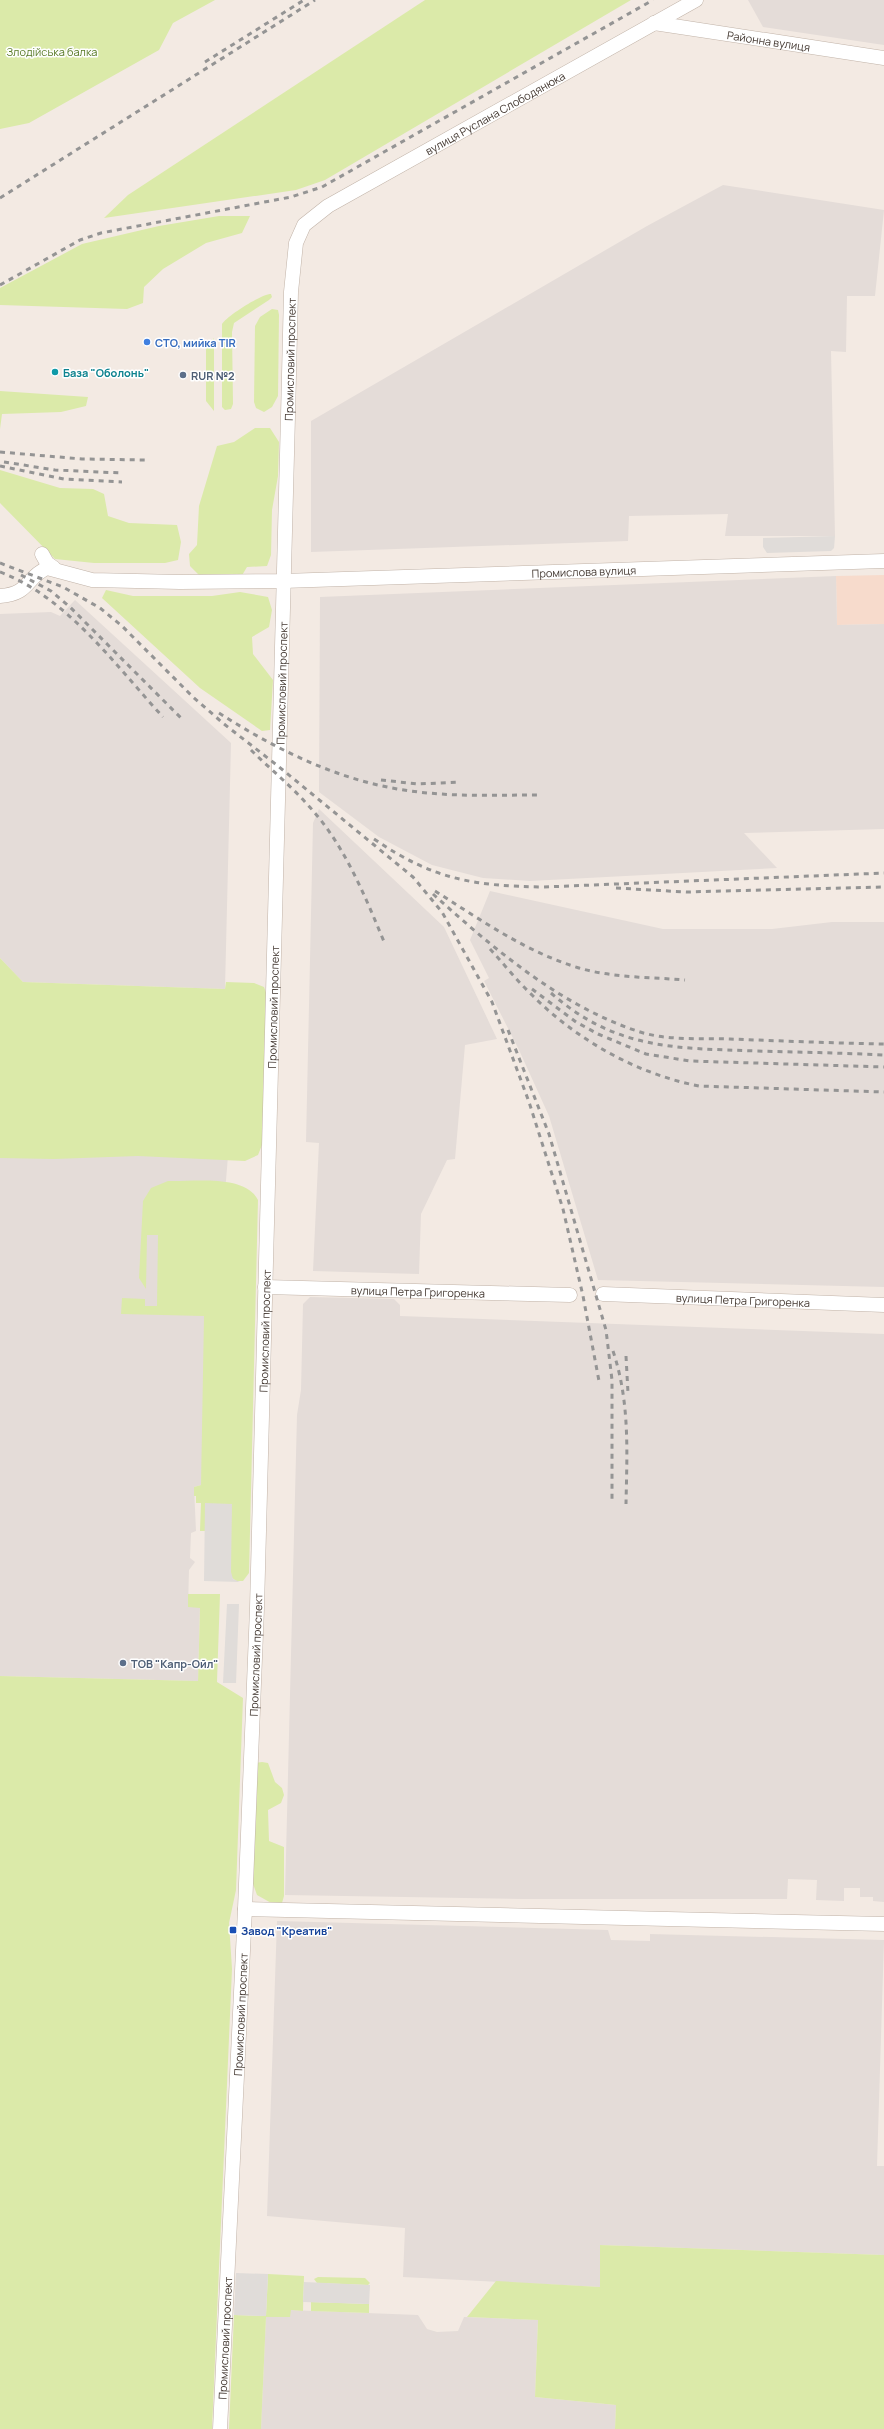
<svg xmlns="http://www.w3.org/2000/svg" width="884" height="2429" font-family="Manrope,sans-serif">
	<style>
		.commercial { fill: #f7dbcc }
		.industrial { fill: #e4dcd8 }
		.green { fill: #dbeaa9 }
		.parking { fill: #e0dcd9 }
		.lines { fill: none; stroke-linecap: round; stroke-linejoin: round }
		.minor-casing { stroke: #c1b3a8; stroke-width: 15 }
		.minor { stroke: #fff; stroke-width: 14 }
		.rail { stroke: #949494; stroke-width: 3; stroke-dasharray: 5 5; stroke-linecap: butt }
		.shop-dot { fill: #3f7fe0; stroke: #fff; stroke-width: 1.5 }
		.culture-dot { fill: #0f9aa8; stroke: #fff; stroke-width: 1.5 }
		.service-dot { fill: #5c6f8a; stroke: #fff; stroke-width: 1.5 }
		.transit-dot { fill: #1a4fb4; stroke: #fff; stroke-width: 1.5 }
		.labels { text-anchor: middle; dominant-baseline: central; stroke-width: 3; stroke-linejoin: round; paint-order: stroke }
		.street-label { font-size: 11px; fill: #453a33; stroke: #fff }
		.park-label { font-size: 11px; fill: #577924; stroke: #fff }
		.shop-label { font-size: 11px; font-weight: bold; fill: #366cbe; stroke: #fff; text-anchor: start }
		.culture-label { font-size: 11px; font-weight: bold; fill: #0d838f; stroke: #fff; text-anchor: start }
		.service-label { font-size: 11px; font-weight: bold; fill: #4e5e75; stroke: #fff; text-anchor: start }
		.transit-label { font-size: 11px; font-weight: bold; fill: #164399; stroke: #fff; text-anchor: start }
	</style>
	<rect width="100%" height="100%" fill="#f3eae3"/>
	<path class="commercial" d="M884 575V624L837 625 836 576Z"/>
	<g class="industrial">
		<path d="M748 0H884V45L763 27Z"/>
		<path d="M723 185 884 210 875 296H847L846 352 831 351 835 536H725L728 514 629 516 628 541 311 552V421L647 226Z"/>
		<path d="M836 576 837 625 884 624V829L744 833 777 868 530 881 483 878 432 865 379 837 319 792 320 597Z"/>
		<path d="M75 600 231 743 225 989 23 982 0 958V614L51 612 60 616Z"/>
		<path d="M319 809 444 927 497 1039 465 1045 455 1159 447 1160 421 1214 419 1274 313 1271 319 1143 306 1142 313 823Z"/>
		<path d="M490 891 663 929H772L832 922H884V1287L598 1280 549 1116 519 1050 484 981 489 978 470 940Z"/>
		<path d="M0 1102 228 1156 201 1485 194 1487 196 1531 191 1533 190 1558 195 1562 189 1570 188 1607H200L198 1681 0 1676Z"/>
		<path d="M310 1297 394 1299 400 1305V1316L884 1334V1902L873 1901V1897H860V1888H844V1901L816 1900 817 1880 788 1879 787 1899H522L285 1895 297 1415 301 1390 303 1304Z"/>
		<path d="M277 1921 608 1930 611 1940 650 1941V1934L884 1940 877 2166H884V2255L601 2245 600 2287 403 2277 405 2228 267 2216Z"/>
		<path d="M290 2310 418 2315 427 2329 437 2332 458 2331 464 2317 538 2320 535 2397 616 2405 615 2429H261L266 2316 290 2317Z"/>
	</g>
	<g class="green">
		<path d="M0 0H215L173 23 159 50 29 123 0 129Z"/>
		<path d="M425 0H631L325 180 296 190 104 218 128 195Z"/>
		<path d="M219 216H250L242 233 206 243 163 269 144 287 143 303 127 309 0 305V288L82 244 159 226Z"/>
		<path d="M271 294 272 297 269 300 234 323 232 332 233 404 231 409 225 410 222 407V324C227 316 261 294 271 294Z"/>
		<path d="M272 309 278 310 279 315 278 396 272 407 264 412 256 408 254 402 255 326 260 317Z"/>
		<path d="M214 338V411L206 401V349Z"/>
		<path d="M0 391 88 397 86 406 61 412 2 414 0 429Z"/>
		<path d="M255 428H270L279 442 278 476 272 510 271 555 267 566 247 567 241 577 202 578 190 566 189 554 197 545 199 506 217 446 234 442Z"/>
		<path d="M0 470 60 488 93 489 104 494 108 516 129 523 177 525 181 542 178 560 165 563H94L55 559 0 503Z"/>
		<path d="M106 590 133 596H212L240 592 268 597 272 610 269 627 252 637 253 654 273 680 270 730 262 731 200 688 102 598Z"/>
		<path d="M0 958 23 982 225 989 226 982 254 983 264 987 267 995 262 1145 258 1155 245 1161 138 1156 54 1159 0 1158Z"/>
		<path d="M168 1181C193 1182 245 1174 258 1200L249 1573 243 1581H236L231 1577 206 1503 205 1531H200L201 1503H196V1496H194V1487L201 1485 204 1316 121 1314 122 1298 145 1299V1306H157L158 1235H147L146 1289 139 1278 143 1201 151 1188Z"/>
		<path d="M188 1594H220L217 1682 243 1698 236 1890 229 1923 232 1969 212 2429H0V1676L198 1681 200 1608 188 1607Z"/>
		<path d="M262 1762 268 1763 275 1782 282 1788 284 1795 281 1803 268 1810 269 1841 284 1847V1896L282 1903 273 1904 257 1895 251 1878 255 1763Z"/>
		<path d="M600 2245 884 2255V2429H615L616 2405 535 2397 538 2320 467 2317 496 2281 600 2287Z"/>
		<path d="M268 2274 304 2276 303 2311 291 2310 290 2317H266L261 2429H229L234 2315 266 2316Z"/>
		<path d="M318 2277 365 2278 370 2283 368 2285 317 2283 314 2279Z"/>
		<path d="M311 2302 369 2304V2313L311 2311Z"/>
	</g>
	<g class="parking">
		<path d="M835 536 834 548 831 551 767 553 763 547V538Z"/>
		<path d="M205 1503 232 1504 231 1572 233 1579 240 1582 204 1581Z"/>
		<path d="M227 1604H239L236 1683H223Z"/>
		<path d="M236 2273 268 2274 266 2316 234 2315Z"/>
		<path d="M304 2282 370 2285 369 2304 303 2302Z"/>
	</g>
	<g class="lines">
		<defs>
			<g id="minor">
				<path id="s1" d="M654 23 884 58"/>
				<path d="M42 554 47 563 54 568"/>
				<path id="s2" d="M0 596C30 594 25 578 47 568L92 580 180 582 283 581 884 561"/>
				<path id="s3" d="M265 1287 570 1295"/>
				<path id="s4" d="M603 1294 884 1305"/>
				<path d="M245 1909 884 1924"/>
				<path id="s5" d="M220 2429 245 1909 257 1608 288 416 291 292 296 243 304 225 328 206 696 0"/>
			</g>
		</defs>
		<use href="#minor" class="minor-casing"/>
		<use href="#minor" class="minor"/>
		<g class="rail">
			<path d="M205 62 304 0"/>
			<path d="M0 198 315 0"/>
			<path d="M0 285 80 240 101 233 291 197 322 187 653 0"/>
			<path d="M0 452 82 459 146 460"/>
			<path d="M4 462 55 470 122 473"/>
			<path d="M0 466 64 479 122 482"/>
			<path d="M0 563 63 587 100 608 122 626 193 697 224 724 278 766 413 877 442 912 492 1002 529 1102 563 1209 583 1296 599 1381"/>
			<path d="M0 572C67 597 115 665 163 717"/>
			<path d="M21 575 51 591 70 607 181 718"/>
			<path d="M219 713C277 750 341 782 411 791 453 797 496 795 538 795"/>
			<path d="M251 750C269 768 289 784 306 803 344 843 364 894 385 944"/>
			<path d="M381 780 418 784 459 782"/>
			<path d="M374 839C434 880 474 886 544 887L884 873"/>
			<path d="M616 888 686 892 884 887"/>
			<path d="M435 891C481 920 526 952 579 968 613 978 650 977 685 980"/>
			<path d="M433 894C493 948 559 1005 637 1031 666 1041 700 1038 730 1039 781 1041 833 1043 884 1044"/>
			<path d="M490 949C504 964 517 981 533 996 577 1040 637 1074 699 1086L884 1092"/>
			<path d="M532 989 576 1022 598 1034 646 1054 690 1061 884 1067"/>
			<path d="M551 993C616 1050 675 1048 756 1051 799 1052 841 1053 884 1055"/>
			<path d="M508 1030 549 1134 606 1330 612 1380V1503"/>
			<path d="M613 1351C630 1402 627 1452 626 1504"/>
			<path d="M626 1356 628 1393"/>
		</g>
	</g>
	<circle class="shop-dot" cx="147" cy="342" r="4"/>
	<circle class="culture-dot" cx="55" cy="372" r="4"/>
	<g class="service-dot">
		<circle cx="183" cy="375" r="4"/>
		<circle cx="123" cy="1663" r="4"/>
	</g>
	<rect class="transit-dot" x="229" y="1926" width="8" height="8" rx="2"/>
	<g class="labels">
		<g class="street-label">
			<text stroke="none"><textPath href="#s1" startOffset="116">Районна вулиця</textPath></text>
			<text stroke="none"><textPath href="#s5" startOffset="2429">вулиця Руслана Слободянюка</textPath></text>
			<text stroke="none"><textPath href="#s5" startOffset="2071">Промисловий проспект</textPath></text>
			<text stroke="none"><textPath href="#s2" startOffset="595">Промислова вулиця</textPath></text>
			<text stroke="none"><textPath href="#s5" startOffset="1747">Промисловий проспект</textPath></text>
			<text stroke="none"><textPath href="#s5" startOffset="1423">Промисловий проспект</textPath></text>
			<text stroke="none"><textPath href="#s3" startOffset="153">вулиця Петра Григоренка</textPath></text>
			<text stroke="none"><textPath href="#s4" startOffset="140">вулиця Петра Григоренка</textPath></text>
			<text stroke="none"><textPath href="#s5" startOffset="1099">Промисловий проспект</textPath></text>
			<text stroke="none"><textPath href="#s5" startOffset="775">Промисловий проспект</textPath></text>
			<text stroke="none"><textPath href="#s5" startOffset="415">Промисловий проспект</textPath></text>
			<text stroke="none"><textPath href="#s5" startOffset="91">Промисловий проспект</textPath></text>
		</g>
		<g class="park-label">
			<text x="52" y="51">Злодійська балка</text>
		</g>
		<g class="shop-label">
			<text x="155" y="342">СТО, мийка TIR</text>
		</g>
		<g class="culture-label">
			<text x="63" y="372">База "Оболонь"</text>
		</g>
		<g class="service-label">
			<text x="191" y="375">RUR №2</text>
			<text x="131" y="1663">ТОВ "Капр-Ойл"</text>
		</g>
		<g class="transit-label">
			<text x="241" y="1930">Завод "Креатив"</text>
		</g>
	</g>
</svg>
